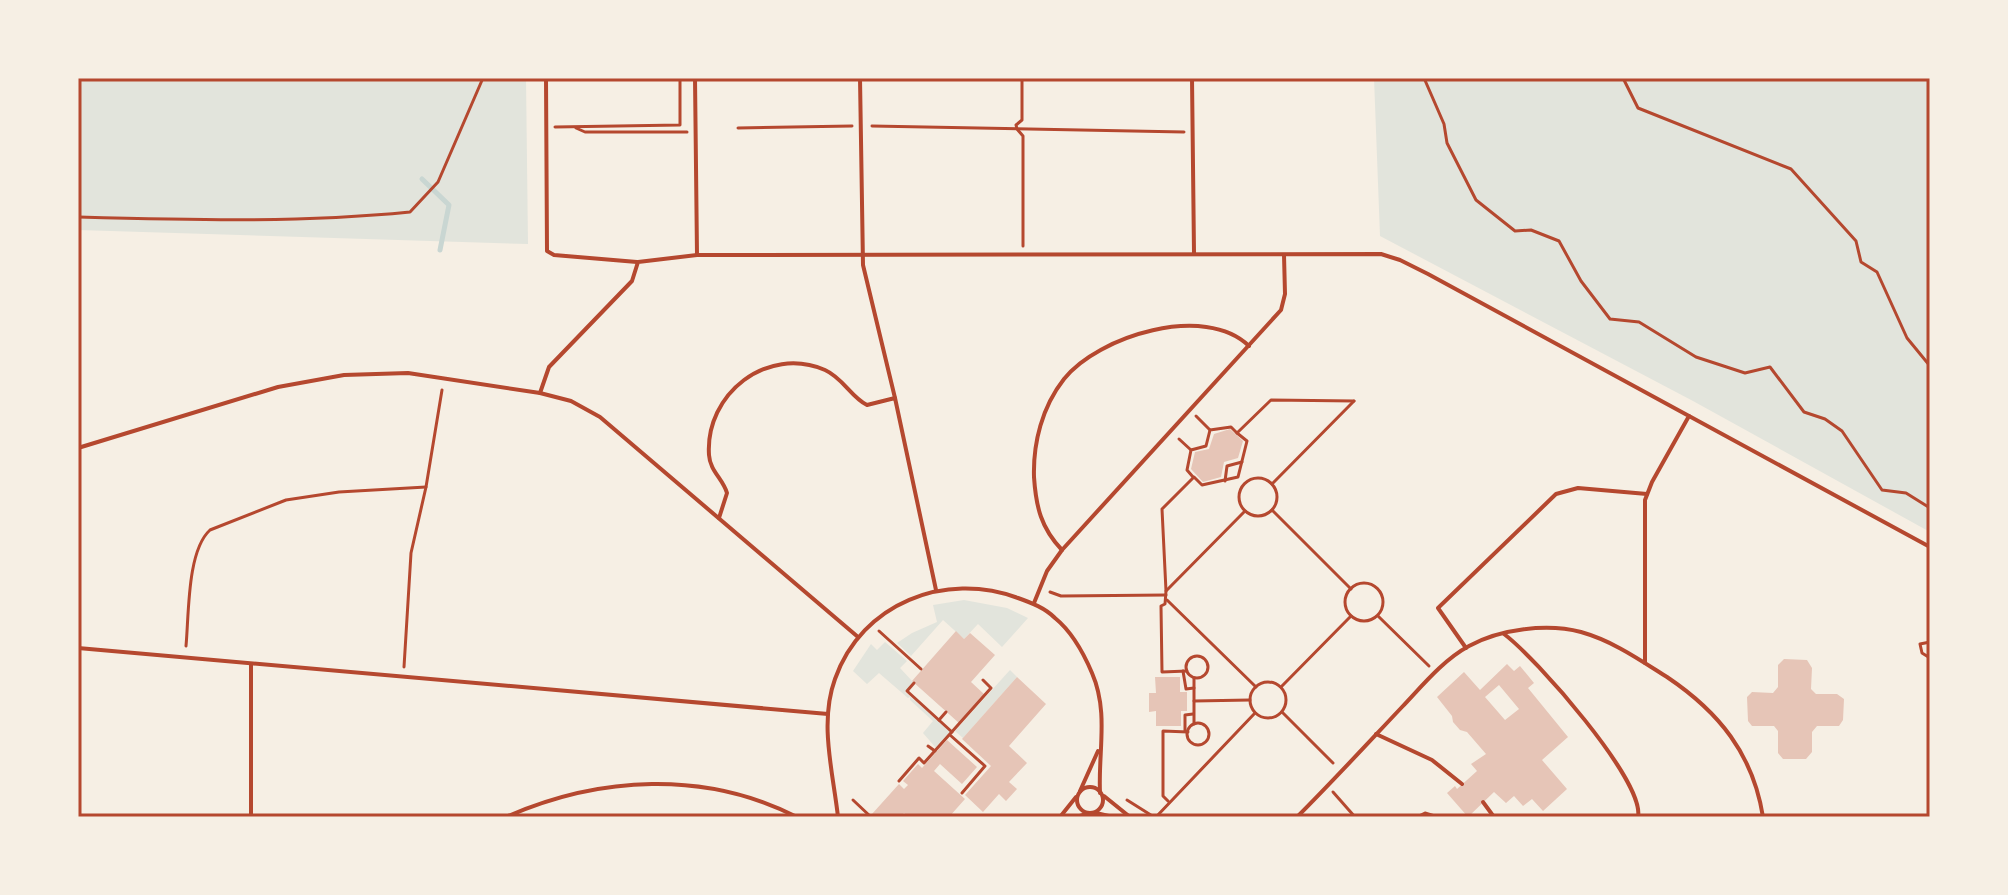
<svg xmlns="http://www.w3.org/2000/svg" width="2008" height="895" font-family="'DejaVu Sans',sans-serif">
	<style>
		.green { fill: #e2e4dc }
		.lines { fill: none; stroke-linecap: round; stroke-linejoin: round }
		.stream { stroke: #c9d6d2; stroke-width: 5 }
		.building { fill: #e6c5b7; fill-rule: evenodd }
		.path { stroke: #b5482f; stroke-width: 3 }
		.service { stroke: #b5482f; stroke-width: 4 }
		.neatline { fill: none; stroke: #b5482f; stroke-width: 3 }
	</style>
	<rect width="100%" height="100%" fill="#f6efe4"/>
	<g class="green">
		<path d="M78 78H526L528 244 78 230Z"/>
		<path d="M1374 78H1930V532L1693 401 1380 236Z"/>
		<path d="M964 600 1007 608 1028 618 1002 647 978 624 964 639 943 620 911 656 897 643 912 633 937 622 933 605Z"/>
		<path d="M885 642 907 661 900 668 913 682 905 692 951 732 936 748 923 733 933 721 910 700V697L908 698 879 673 867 684 853 671 871 644 877 650Z"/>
		<path d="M1010 670 1017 677 963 738 955 731Z"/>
	</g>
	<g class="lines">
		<path class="stream" d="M422 179 449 205 440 250"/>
	</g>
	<g class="building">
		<path d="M1230 429 1243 441 1238 458 1224 462 1221 477 1203 482 1191 469 1195 452 1209 449 1214 434Z"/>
		<path d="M956 631 964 639 970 633 995 655 971 682 985 695 959 723 912 681Z"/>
		<path d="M1784 659 1807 660 1812 668 1811 689 1816 694H1837L1844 699 1843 720 1839 726H1817L1812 732V752L1806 759H1783L1778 753V731L1774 726H1752L1748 721 1747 697 1752 692 1773 693 1778 687V665Z"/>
		<path d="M1507 664 1514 671 1520 666 1534 683 1528 688 1568 737 1542 760 1567 789 1543 811 1532 799 1523 806 1514 796 1506 803 1494 792 1468 817 1447 793 1455 786 1457 789 1477 771 1471 764 1486 754 1467 732 1460 730 1453 722 1452 716 1437 697 1464 672 1480 690ZM1499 685 1519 709 1505 720 1485 697Z"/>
		<path d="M1017 677 1046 704 1009 746 1027 763 1009 782 1017 789 1006 801 999 794 983 812 965 795 991 766 962 739Z"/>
		<path d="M1155 677H1180V692H1187V711H1181V726H1156V711L1149 712V693H1156Z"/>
		<path d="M947 740 977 767 962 784 940 764 934 771 965 799 949 817H908L904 813 901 817H874L872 814 899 784 904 789 908 785 903 781 918 764 922 768Z"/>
	</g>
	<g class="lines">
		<g class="path">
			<path d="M1022 78V120L1016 125 1017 129 1023 136V246"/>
			<path d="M1424 78 1444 124 1447 143 1476 200 1515 231 1531 230 1559 241 1581 281 1610 319 1639 322 1696 357 1745 373 1770 367 1804 412 1825 419 1842 431 1882 490 1906 493 1930 508"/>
			<path d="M1623 78 1638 108 1791 169 1856 241 1861 262 1877 272 1907 338 1930 366"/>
			<path d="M872 126 1184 132"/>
			<path d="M555 127 680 125V78"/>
			<path d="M576 128 585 132H687"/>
			<path d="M738 128 852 126"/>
			<path d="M78 217C189 220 299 223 410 212L438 182 483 78"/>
			<path d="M1196 416 1210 430"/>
			<path d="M1179 439 1191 450"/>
			<path d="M1193 477 1187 470 1191 450 1206 446 1210 430 1231 427 1237 433"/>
			<circle cx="1258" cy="497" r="19"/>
			<path d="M1225 481 1227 466 1242 462"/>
			<path d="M1272 484 1354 401"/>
			<path d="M1272 510 1351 589"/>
			<circle cx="1364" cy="602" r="19"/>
			<path d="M1166 591 1162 509 1194 477 1202 485 1238 477 1247 441 1237 433 1271 400 1354 401"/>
			<path d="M1050 592 1061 596 1166 595"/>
			<path d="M1167 600 1256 687"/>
			<path d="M1378 616 1429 666"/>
			<path d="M879 631 921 669"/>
			<path d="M1930 642 1920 644 1922 653 1930 658"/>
			<path d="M186 646C189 614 187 551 210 530L286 500 339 492 426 487"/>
			<circle cx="1197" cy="667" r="11"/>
			<path d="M404 667 411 553 426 487 442 390"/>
			<path d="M1183 671 1186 689 1194 688"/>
			<path d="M1187 671 1162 672 1161 606 1165 604 1166 591 1245 511"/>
			<path d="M1194 678V724"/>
			<circle cx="1268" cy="700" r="18"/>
			<path d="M914 683 907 691 952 732"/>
			<path d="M1281 687 1351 616"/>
			<path d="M1194 701 1250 700"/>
			<path d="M1282 712 1333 763"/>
			<path d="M939 720 946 712"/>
			<circle cx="1198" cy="734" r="11"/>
			<path d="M1185 731V715L1193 714"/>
			<path d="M950 735 985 766 962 793"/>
			<path d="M928 746 935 751"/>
			<path d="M899 781 919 758 924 763 991 688 983 680"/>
			<path d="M1333 792 1355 817"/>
			<path d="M853 800 871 817"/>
			<path d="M1127 800 1154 817"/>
			<path d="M1168 801 1163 796V731L1188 732"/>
			<path d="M1156 817 1255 713"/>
			<path d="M1417 817 1425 813 1438 817"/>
		</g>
		<g class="service">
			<path d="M546 78 547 251 554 255 637 262"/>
			<path d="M695 78 697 255"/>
			<path d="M860 78 863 265 895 398"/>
			<path d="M1192 78 1194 253"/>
			<path d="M540 393 549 367 632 281 638 262 697 255 1381 254 1400 260 1428 274 1689 416 1652 482 1645 500V663"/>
			<path d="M1689 416 1930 547"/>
			<path d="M78 448 278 387 344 375 408 373 540 393 571 401 600 417 858 637"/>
			<path d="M719 518 727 493C723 479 710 471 709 455 705 394 767 345 825 370 843 378 851 397 867 405L895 398 936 590"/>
			<path d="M1062 550C1041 528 1036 507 1034 477 1033 443 1042 407 1064 379 1098 336 1205 303 1249 346"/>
			<path d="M1034 603 1047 571 1062 550 1281 310 1285 294 1284 255"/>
			<path d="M1504 634C1535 657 1645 781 1638 817"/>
			<path d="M78 648 828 714"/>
			<path d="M1466 648 1438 608 1556 494 1578 488 1647 494"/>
			<path d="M251 664V817"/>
			<path d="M1376 734 1432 760 1462 784"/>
			<circle cx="1090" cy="800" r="13"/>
			<path d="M1080 791 1098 751"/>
			<path d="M1104 796 1130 817"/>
			<path d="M1483 802 1494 817"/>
			<path d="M1096 813 1113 817"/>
			<path d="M506 817C599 776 705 770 797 817"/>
			<path d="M838 817C833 772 819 723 835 679 862 603 945 571 1018 598 1032 603 1045 608 1055 618 1071 631 1084 654 1092 673 1109 712 1098 752 1100 793"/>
			<path d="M1060 817 1076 797"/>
			<path d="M1077 817 1086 814"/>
			<path d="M1297 817C1333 781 1367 744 1402 707 1422 686 1443 660 1469 646 1500 629 1547 623 1581 632 1613 641 1640 660 1667 677 1719 712 1753 754 1763 817"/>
		</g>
	</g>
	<rect width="2008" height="895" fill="none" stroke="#f6efe4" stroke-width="160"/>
	<rect x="80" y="80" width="1848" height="735" class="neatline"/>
</svg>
